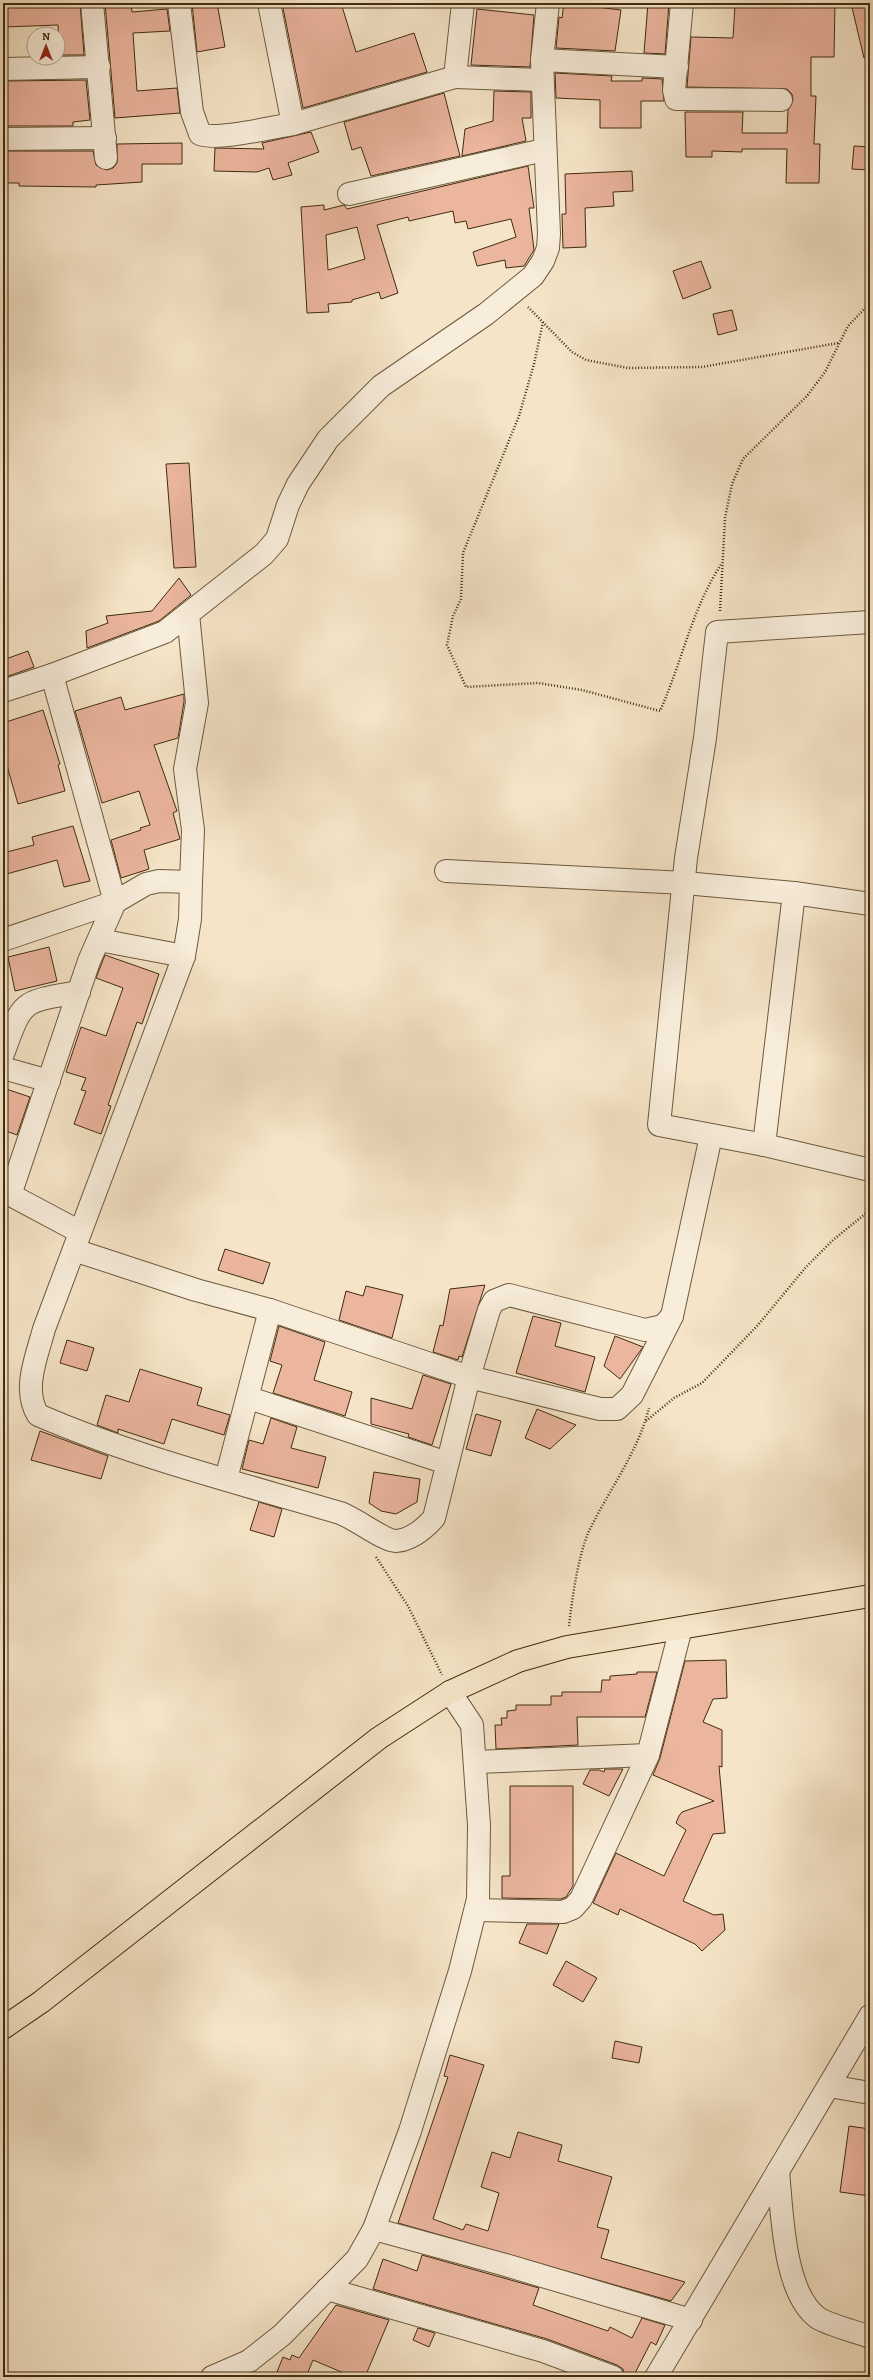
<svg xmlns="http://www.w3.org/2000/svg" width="873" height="2380" font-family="Alegreya,serif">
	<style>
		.building { fill: #ebb59e; stroke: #402c0e; fill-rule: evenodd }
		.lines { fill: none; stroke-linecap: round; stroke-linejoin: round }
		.minor-casing { stroke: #6d5a3c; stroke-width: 24 }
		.major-casing { stroke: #402c0e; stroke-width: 24 }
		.path { stroke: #402c0e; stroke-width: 2.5; stroke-dasharray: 1 2; stroke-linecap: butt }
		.minor { stroke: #f8eddb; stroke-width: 22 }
		.major { stroke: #f5e4c7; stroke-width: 22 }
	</style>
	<rect width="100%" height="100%" fill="#f5e4c7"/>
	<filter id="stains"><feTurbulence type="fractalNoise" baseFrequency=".005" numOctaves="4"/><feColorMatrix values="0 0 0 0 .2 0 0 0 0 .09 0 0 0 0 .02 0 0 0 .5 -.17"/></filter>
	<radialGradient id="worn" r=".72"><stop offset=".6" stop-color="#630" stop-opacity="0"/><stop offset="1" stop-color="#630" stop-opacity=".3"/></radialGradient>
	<g class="building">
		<path d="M3 3H80L84 55H59L58 25 3 27Z"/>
		<path d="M105 3H131L132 12 167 9 170 31 133 33 137 91 177 88 180 113 115 118Z"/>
		<path d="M192 3H217L225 47 197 52Z"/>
		<path d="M282 3H341L356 52 414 33 427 72 303 108Z"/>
		<path d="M564 3 621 10 615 51 556 48 559 17 562 18Z"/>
		<path d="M648 3H669L665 54 644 53Z"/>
		<path d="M762 3H835L834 57H811V96H816L814 144H820L819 183H786L787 149H742V152L712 151V157H686L685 112H743L742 133H787L788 110 793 100 792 94 787 89 687 87 691 37 733 38 735 5 762 6Z"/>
		<path d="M851 3H870V57L864 58Z"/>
		<path d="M477 9 534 15 530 67 471 65Z"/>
		<path d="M555 73 612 76 611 81H642V78L662 79 664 101H641V128H600V100L556 98Z"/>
		<path d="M86 80 90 120 73 122V126H3V81Z"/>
		<path d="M494 91 531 92V118H522L526 141 462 156 465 129 493 121Z"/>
		<path d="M444 93 460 156 371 176 361 147 352 150 344 122Z"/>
		<path d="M311 132 319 152 288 163 292 175 273 180 269 168 257 172 214 171 215 148 264 149 262 143Z"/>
		<path d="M182 143V164H142V182L96 185V187L19 186V183H3V151H93L96 165 107 170 113 168 117 163V144Z"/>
		<path d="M854 146 870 147 869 170 852 169Z"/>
		<path d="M528 166 534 208H529L534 250 524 266 506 268 505 260 477 266 473 252 516 237 511 219 468 229 466 221 455 223 453 211 409 221 408 217 377 225 398 293 381 299 379 292 352 300V302L328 304 329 312 307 313 301 207 324 205V210L344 205 347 209ZM357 227 365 259 328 270 326 235Z"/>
		<path d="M632 171 633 191 613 192 614 206 585 208 586 247 563 248 562 214H566L565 174Z"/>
		<path d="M701 261 711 288 683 299 673 271Z"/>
		<path d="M732 310 737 330 718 335 713 314Z"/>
		<path d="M189 463 196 567 174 568 166 464Z"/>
		<path d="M179 578 191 595 159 621 87 648 86 631 108 623 106 616 152 611Z"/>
		<path d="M28 651 34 667 3 678V660Z"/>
		<path d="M184 694V702L178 738 154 745 177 811 173 813 180 839 144 850 149 869 121 878 111 840 141 830 140 828 150 825 139 791 102 803 75 711 121 697 125 710Z"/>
		<path d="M43 710 60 764 58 765 65 791 18 804 3 752V723Z"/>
		<path d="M73 826 90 881 64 887 57 860 3 875V853L34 845 32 837Z"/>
		<path d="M49 947 57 981 15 991 8 957Z"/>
		<path d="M105 955 159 974 142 1024 137 1022 108 1105 111 1106 101 1134 74 1124 86 1091 81 1090 86 1078 66 1072 81 1027 106 1036 123 988 96 978Z"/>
		<path d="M3 1088 30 1097 17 1135 3 1130Z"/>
		<path d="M225 1249 270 1263 263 1284 218 1270Z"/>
		<path d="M485 1285 462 1357 459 1356 458 1360 433 1352 440 1325 443 1326 450 1289Z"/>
		<path d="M366 1286 403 1295 392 1338 339 1320 346 1291 363 1296Z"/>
		<path d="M533 1316 561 1323 555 1346 595 1357 585 1392 516 1373Z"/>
		<path d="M279 1326 325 1342 314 1380 352 1392 345 1416 273 1393 282 1365 270 1361Z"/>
		<path d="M615 1336 643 1347 620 1379 604 1366Z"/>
		<path d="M67 1340 94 1348 87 1371 60 1363Z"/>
		<path d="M140 1369 202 1388 197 1405 230 1415 224 1435 172 1419 164 1444 118 1429V1433L97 1425 106 1395 129 1402Z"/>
		<path d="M423 1375 451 1384 432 1445 408 1437 409 1434 371 1424V1398L412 1409Z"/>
		<path d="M537 1409 576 1425 550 1449 525 1438Z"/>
		<path d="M476 1414 501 1421 491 1456 466 1449Z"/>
		<path d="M271 1418 297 1427 291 1448 326 1457 318 1488 242 1469 249 1440 263 1444Z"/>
		<path d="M40 1431 108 1456 101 1479 31 1460Z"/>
		<path d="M374 1472 420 1479 417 1502 396 1514 381 1511 369 1503Z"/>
		<path d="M259 1502 282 1509 274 1537 250 1530Z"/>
		<path d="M726 1660 727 1698 713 1699 703 1722 722 1730V1767L719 1766 725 1833 713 1834 683 1901 714 1915 723 1914 725 1930 702 1951 695 1944 620 1909 618 1915 593 1903 616 1853 664 1876 686 1830 676 1823 679 1816 682 1812 714 1801 653 1775 660 1758 685 1661Z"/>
		<path d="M637 1672H657L645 1717H577L578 1745 496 1749 495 1725H502L501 1718H507V1711L516 1710V1705H551V1696H562V1692H601L602 1680H610V1676L637 1674Z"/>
		<path d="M605 1769H623L609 1796 583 1784 590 1770H599L604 1772Z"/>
		<path d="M510 1786H573V1886L566 1897 561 1899 502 1898V1876H510Z"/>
		<path d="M527 1924H559L547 1954 519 1943Z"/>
		<path d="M566 1961 597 1978 583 2002 553 1985Z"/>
		<path d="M615 2041 642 2047 639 2063 612 2058Z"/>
		<path d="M450 2055 484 2065 433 2219 463 2230 466 2224 488 2231 499 2193 481 2187 492 2152 510 2158 518 2132 562 2145 558 2161 612 2177 597 2227 609 2230 601 2258 685 2282 671 2301 398 2223 448 2077 444 2076Z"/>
		<path d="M849 2126 870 2129V2196L840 2192Z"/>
		<path d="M422 2255 539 2288 533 2305 608 2331 610 2327 632 2338 642 2318 665 2325 656 2345 651 2342 633 2377H625L623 2369 617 2365 547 2339 373 2289 383 2259 417 2271Z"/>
		<path d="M336 2305 389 2320 365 2377H345L346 2374 313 2360 306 2377H275L283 2357 290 2360 292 2355 299 2358Z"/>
		<path d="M418 2328 435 2333 429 2347 413 2340Z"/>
	</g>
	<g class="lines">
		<defs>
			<g id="minor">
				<path d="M92 3 106 158"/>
				<path d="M179 3 192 112 200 134C217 141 273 127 293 124"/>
				<path d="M269 3 293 124 455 77 463 3"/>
				<path d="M682 3 674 90 676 99 781 100"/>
				<path d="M542 60 677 67"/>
				<path d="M3 69 99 67"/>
				<path d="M455 77 542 80"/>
				<path d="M3 139 105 138"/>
				<path d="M349 194 544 150"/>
				<path d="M870 622 717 632 705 738 686 858 659 1125 764 1145 870 1170"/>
				<path d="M3 691 52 675 165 632 264 554 277 539 288 505 298 484 328 439 381 386 486 314 533 276 543 261 548 248 549 234 542 60 548 3"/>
				<path d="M446 871 685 883 794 893 870 904"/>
				<path d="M191 882 190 919 184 956 44 1329C37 1356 22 1389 38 1415 135 1457 239 1483 340 1513 355 1518 384 1541 396 1541 411 1540 425 1528 434 1518L469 1377 489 1310 494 1301 509 1295 645 1330 663 1326 672 1316"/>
				<path d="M3 940 115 902 146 884 159 881 191 882 193 830 185 769 197 703 188 614"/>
				<path d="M99 940 184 956"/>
				<path d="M3 1054C23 999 21 1002 79 992"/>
				<path d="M3 1068 49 1081"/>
				<path d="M764 1145 794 893"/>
				<path d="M3 1191 80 1232"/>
				<path d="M10 1195 89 961 115 902 52 675"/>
				<path d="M74 1250 196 1290 270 1310 469 1377 600 1409H617L632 1395 672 1316 711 1136"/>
				<path d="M249 1398 447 1463"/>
				<path d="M226 1479 270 1310"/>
				<path d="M476 1762 648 1755"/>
				<path d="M476 1910 563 1912 573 1908 581 1899 648 1755 681 1628"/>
				<path d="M829 2086 870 2093"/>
				<path d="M778 2171C782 2210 783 2293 818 2318 829 2325 857 2332 870 2337"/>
				<path d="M374 2229 502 2264 691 2320"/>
				<path d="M327 2289 543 2351 613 2377"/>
				<path d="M212 2377 249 2361 282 2335 357 2259 374 2229 410 2131 460 1971 478 1899 479 1825 472 1725 450 1692"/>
				<path d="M656 2377 870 2016"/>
			</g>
			<path id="major" d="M3 2028 41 2002 379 1738 450 1692 518 1661 567 1647 870 1596"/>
		</defs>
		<use href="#minor" class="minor-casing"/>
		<use href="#major" class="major-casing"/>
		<g class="path">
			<path d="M528 307 572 352 586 360 628 368 702 367 838 343"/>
			<path d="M543 322 534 364 519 416 463 553 461 599 453 616 447 645 466 687 538 683 582 690 660 711C682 662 692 608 722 563"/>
			<path d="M720 611 725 518 732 484 743 459 807 396 825 372 848 326 870 303"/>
			<path d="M646 1421 674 1398 702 1383 758 1325 806 1267 833 1240 870 1210"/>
			<path d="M376 1557 408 1606 442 1675"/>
			<path d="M569 1626C572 1599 578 1556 589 1531 609 1490 638 1452 649 1408"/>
		</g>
		<use href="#minor" class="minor"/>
		<use href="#major" class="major"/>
	</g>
	<rect width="873" height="2380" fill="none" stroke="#f5e4c7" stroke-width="16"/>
	<rect x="4" y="4" width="865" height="2372" fill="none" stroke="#402c0e" stroke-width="2"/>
	<rect x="8" y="8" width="857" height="2364" fill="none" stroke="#402c0e"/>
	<g transform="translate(46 46)"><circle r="19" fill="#f8eddb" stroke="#aea089"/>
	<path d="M0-3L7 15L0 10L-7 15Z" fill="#8f2418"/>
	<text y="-6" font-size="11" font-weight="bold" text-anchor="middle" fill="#402c0e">N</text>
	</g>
	<rect width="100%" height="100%" filter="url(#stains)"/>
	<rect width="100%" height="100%" fill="url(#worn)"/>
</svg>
